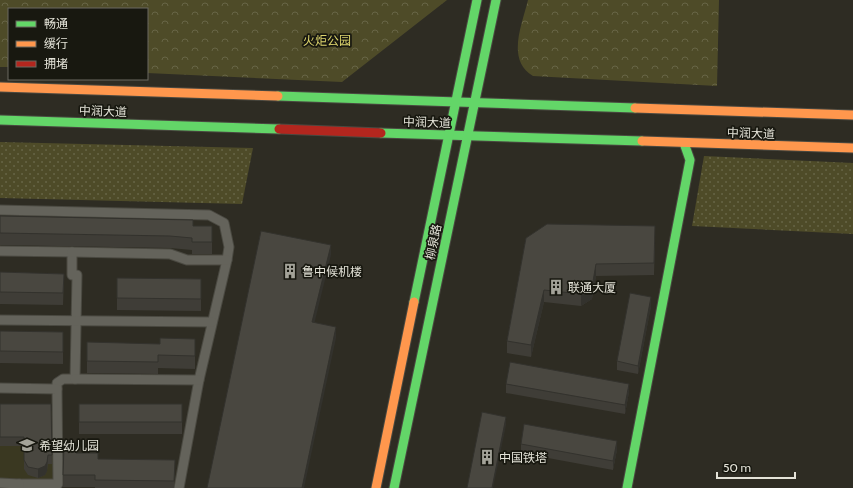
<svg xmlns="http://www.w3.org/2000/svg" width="853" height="488" font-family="Cabin,'Noto Sans SC',sans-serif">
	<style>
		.built { fill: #3a3821 }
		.park { fill: url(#park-crowns) }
		.garden { fill: url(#garden-dots) }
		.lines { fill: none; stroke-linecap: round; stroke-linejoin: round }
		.street-casing { stroke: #4a4941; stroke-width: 11 }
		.fast-casing { stroke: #4a4941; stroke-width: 11 }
		.slow-casing { stroke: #4a4941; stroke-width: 11 }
		.jam-casing { stroke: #4a4941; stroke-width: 11 }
		.street { stroke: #64635b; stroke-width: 9 }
		.fast { stroke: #63d668; stroke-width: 9 }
		.slow { stroke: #ff974d; stroke-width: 9 }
		.jam { stroke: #b3261e; stroke-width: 9 }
		.wall { fill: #3f3d37 }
		.shaded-wall { fill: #33322d }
		.building { fill: #494740; stroke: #33322d }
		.labels { text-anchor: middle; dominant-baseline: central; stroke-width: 3.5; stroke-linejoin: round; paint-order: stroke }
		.park-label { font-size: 12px; fill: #dcd46d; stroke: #181810 }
		.street-label { font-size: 12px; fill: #e4e3d8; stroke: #181810 }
		.poi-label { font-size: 12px; fill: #e4e3d8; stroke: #181810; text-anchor: start }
	</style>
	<defs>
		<pattern id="park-crowns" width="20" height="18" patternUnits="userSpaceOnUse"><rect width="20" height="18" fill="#4e4b28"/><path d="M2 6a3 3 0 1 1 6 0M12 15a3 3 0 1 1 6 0" fill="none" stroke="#676546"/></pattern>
		<pattern id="garden-dots" width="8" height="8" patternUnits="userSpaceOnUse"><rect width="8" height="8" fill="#4e4b28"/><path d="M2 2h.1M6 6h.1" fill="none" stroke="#676546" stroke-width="1.8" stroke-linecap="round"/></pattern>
	</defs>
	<rect width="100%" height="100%" fill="#2e2c23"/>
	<path class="built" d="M0 411H54L53 480 0 479Z"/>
	<g class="park">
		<path d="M0 0H447L342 82 147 73V9H9V67H0Z"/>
		<path d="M528 0H719L717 86 533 76C506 60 522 25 528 0Z"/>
	</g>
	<g class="garden">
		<path d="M0 142 253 148 242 204 0 198Z"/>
		<path d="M704 156 853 163V234L692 226Z"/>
	</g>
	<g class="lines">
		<defs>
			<g id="street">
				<path d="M0 210 209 215 224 223 229 247 227 260 199 380 179 488"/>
				<path d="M0 251 72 252V275H77L75 379H63L57 383V389"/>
				<path d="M72 252 170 254 187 260H227"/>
				<path d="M0 320 212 322"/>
				<path d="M75 379 199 380"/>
				<path d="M0 388 57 389 58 484H19"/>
				<path d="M0 483 19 484V488"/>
			</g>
			<g id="fast">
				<path d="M278 96 635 108"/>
				<path d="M0 120 279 129"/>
				<path d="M381 133 642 141"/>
				<path d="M414 302 477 0"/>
				<path d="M394 488 496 0"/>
				<path d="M627 488 690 160 684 143"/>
			</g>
			<g id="slow">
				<path d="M0 87 278 96"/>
				<path d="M635 108 853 115"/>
				<path d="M642 141 853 148"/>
				<path d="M376 488 414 302"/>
			</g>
			<path id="jam" d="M279 129 381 133"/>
		</defs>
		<use href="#street" class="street-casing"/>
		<use href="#fast" class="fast-casing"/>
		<use href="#slow" class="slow-casing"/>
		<use href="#jam" class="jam-casing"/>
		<use href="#street" class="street"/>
		<use href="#fast" class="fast"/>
		<use href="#slow" class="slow"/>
		<use href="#jam" class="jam"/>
	</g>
	<g class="wall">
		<path d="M0 216 193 226H212V254H192V250L170 248 0 245Z"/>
		<path d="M526 238 655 239 654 275 596 276 592 299 581 306 544 302 531 357 507 353V341Z"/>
		<path d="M0 272 64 274 63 305 0 304Z"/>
		<path d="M117 278 201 279V311L117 310Z"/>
		<path d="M651 306 638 374 617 370V361Z"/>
		<path d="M0 331 63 332V364L0 363Z"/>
		<path d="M195 339V369L158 368V374L87 373V361L160 344Z"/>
		<path d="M506 384 629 392 625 414 506 393Z"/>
		<path d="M0 404H51L52 464H48L47 471 45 475 38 478 28 475 24 469V446H0Z"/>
		<rect x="79" y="404" width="103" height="30"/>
		<path d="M521 444 617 450 613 470 521 453Z"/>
		<path d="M64 447 77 453 98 459 175 460 174 488H95V487H63Z"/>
	</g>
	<g class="shaded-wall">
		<path d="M331 245V255L312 333V322Z"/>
		<path d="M596 264V276L592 299 581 306V294Z"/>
		<path d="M544 290V302L531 357V345Z"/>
		<path d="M651 297V306L638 374V366Z"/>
		<path d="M336 327V338L304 488H302Z"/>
		<path d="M629 384V392L625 414V405Z"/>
		<path d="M506 417V425L493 488H492Z"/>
		<path d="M617 441V450L613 470V461Z"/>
		<path d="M48 455 47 471 45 475 38 478V469Z"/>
	</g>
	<g class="building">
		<path d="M0 216 193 220V226H212V242H192V238L170 236 0 233Z"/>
		<path d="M547 224 655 226 654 263 596 264 592 287 581 294 544 290 531 345 507 341 526 238Z"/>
		<path d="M261 231 331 245 312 322 336 327 302 488H207Z"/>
		<path d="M0 272 64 274 63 293 0 292Z"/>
		<path d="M117 278 201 279V299L117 298Z"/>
		<path d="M630 293 651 297 638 366 617 361Z"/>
		<path d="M0 331 63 332V352L0 351Z"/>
		<path d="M160 338 195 339V356L158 355V362L87 361V342L160 344Z"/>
		<path d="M510 362 629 384 625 405 506 384Z"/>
		<path d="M0 404H51L52 455H48L47 462 45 466 38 469 28 467 24 460V437H0Z"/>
		<rect x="79" y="404" width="103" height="18"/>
		<path d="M482 412 506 417 492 488H467Z"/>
		<path d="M524 424 617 441 613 461 521 444Z"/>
		<path d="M64 447H77L76 453H98V459L175 460 174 481 95 480V475H63Z"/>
	</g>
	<defs>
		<symbol id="building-bare" viewBox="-9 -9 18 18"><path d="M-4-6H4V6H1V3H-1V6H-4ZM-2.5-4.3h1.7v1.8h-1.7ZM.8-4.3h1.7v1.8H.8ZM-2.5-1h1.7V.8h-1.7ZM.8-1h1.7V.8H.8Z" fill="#a4a399" stroke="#181810" stroke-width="2.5" paint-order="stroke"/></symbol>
		<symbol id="school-bare" viewBox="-9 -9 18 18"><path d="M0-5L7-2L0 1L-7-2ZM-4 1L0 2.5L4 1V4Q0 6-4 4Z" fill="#a4a399" stroke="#181810" stroke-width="2.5" paint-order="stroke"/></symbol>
	</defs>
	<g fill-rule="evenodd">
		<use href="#building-bare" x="279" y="260" width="22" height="22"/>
		<use href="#building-bare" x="545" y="276" width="22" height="22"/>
		<use href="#school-bare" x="16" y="434" width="22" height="22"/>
		<use href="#building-bare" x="476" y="446" width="22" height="22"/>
	</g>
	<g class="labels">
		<g class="park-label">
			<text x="327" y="40">火炬公园</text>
		</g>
		<g class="street-label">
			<text transform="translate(103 111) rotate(2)">中润大道</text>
			<text transform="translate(427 122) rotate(2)">中润大道</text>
			<text transform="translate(751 133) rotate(2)">中润大道</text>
			<text transform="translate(433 242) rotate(-78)">柳泉路</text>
		</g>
		<g class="poi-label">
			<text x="302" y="271">鲁中候机楼</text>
			<text x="568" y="287">联通大厦</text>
			<text x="39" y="445">希望幼儿园</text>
			<text x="499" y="457">中国铁塔</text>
		</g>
	</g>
	<rect x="8" y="8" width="140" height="72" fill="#181810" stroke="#6a6960"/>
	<rect x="16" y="21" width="20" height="6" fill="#63d668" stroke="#6a6960"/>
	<text x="44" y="28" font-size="12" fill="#e4e3d8">畅通</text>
	<rect x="16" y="41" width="20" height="6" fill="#ff974d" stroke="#6a6960"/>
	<text x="44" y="48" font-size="12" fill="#e4e3d8">缓行</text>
	<rect x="16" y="61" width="20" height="6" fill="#b3261e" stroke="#6a6960"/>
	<text x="44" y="68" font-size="12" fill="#e4e3d8">拥堵</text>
	<path d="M717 472v6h78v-6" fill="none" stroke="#e4e3d8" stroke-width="2"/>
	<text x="723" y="472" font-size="12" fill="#e4e3d8" stroke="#181810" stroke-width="3" paint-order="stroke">50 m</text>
</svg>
